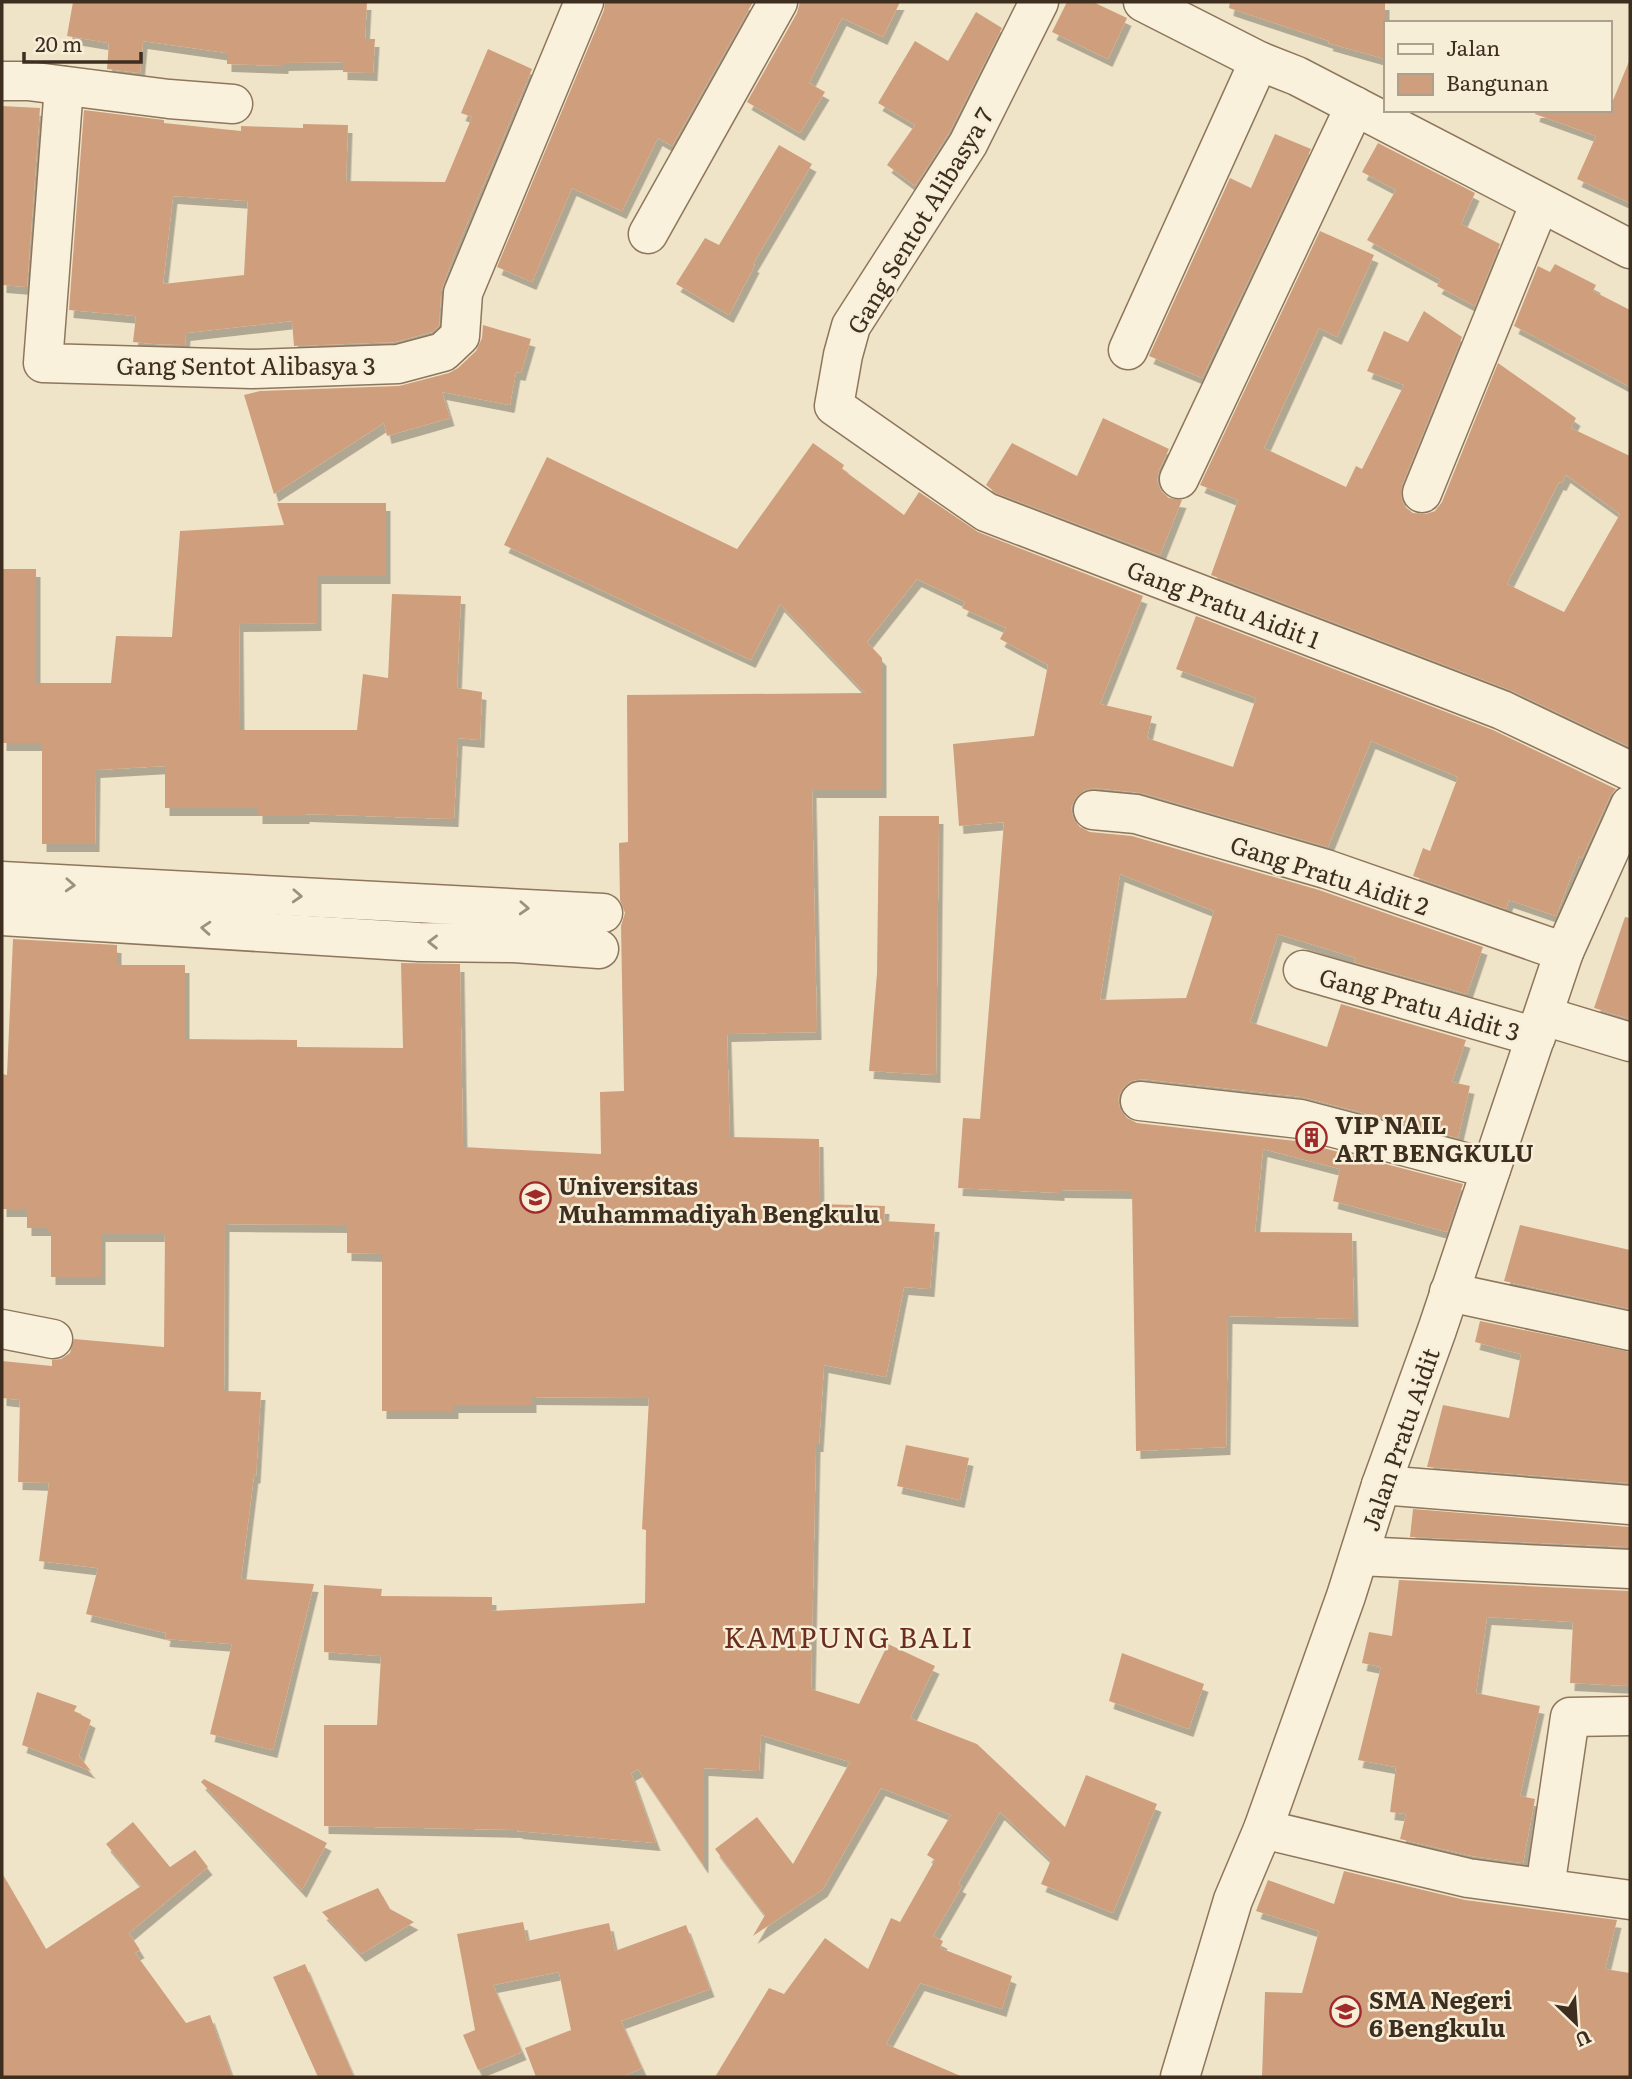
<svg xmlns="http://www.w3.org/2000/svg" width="1632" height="2079" font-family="Literata,serif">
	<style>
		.building { fill: #cf9f7d; fill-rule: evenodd; filter: url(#shadow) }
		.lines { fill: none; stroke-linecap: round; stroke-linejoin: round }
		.minor-casing { stroke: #8d765c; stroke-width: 41 }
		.tertiary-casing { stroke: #8d765c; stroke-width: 41 }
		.minor { stroke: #faf1dc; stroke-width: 38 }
		.tertiary { stroke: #faf1dc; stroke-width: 38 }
		.oneway { stroke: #9c907e }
		.labels { text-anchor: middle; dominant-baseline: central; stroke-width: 5; stroke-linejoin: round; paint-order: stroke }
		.street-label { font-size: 24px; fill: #3d2e20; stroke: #f7eed8 }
		.poi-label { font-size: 24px; font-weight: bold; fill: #3d2e20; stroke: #f7eed8; text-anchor: start }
		.quarter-label { font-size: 28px; letter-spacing: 2px; fill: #6b2e1e; stroke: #f7eed8 }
	</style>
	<defs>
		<filter id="shadow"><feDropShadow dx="4.5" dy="8" stdDeviation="0" flood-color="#0004"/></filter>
	</defs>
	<rect width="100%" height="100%" fill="#f0e4c8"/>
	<g class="building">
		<path d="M73 2H367L365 39H375L373 73 343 72V62L284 63V66L227 64V53L143 41 140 73 107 69 109 43 67 36Z"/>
		<path d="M605 2H753L672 146 658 138 622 211 572 188 532 282 497 267 604 10Z"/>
		<path d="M800 2H900L883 37 842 18 809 83 825 92 800 133 747 102 797 13Z"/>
		<path d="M1067 2H1093L1127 18 1108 59 1052 32Z"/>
		<path d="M1230 2H1385V59L1328 43 1329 41 1229 8Z"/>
		<path d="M976 12 1002 28 949 133 915 186 887 165 915 125 878 103 915 41 948 61Z"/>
		<path d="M488 49 532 69 456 250 441 291 439 326 432 332 395 342 294 346 292 321 186 333 185 345 155 344 133 342 136 316 69 310 84 110 164 120V123L241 131V126L303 128V124L348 125 346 181 445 182 472 117 461 113ZM173 196 248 201 244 275 163 284Z"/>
		<path d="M1630 59V203L1577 179 1596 136 1535 114 1536 110H1609Z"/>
		<path d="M2 106 40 108 27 287 2 285Z"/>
		<path d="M1275 134 1311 149 1202 378 1149 356 1230 178 1251 188Z"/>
		<path d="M1378 143 1475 193 1461 224 1500 244 1475 306 1437 286 1441 280 1367 240 1396 190 1362 172Z"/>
		<path d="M779 145 812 164 753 264 755 265 729 315 676 284 705 238 719 245Z"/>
		<path d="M1320 231 1374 255 1337 337 1319 328 1264 448 1346 487 1356 466 1362 469 1404 385 1367 371 1384 331 1408 342 1424 311 1462 337 1402 485 1401 497 1404 506 1413 513 1426 514 1435 511 1442 502 1498 363 1576 418 1571 428 1630 456V747L1510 690 1211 575 1238 500 1200 485ZM1566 475 1620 514 1564 612 1507 584 1559 482 1562 483Z"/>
		<path d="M1555 264 1596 285 1593 291 1630 310V387L1514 326 1538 266 1550 272Z"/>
		<path d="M483 325 531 339 521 373 516 372 510 405 442 392 450 418 387 436 384 423 274 494 244 395 260 391 399 386 449 373 458 368 476 351 482 338Z"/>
		<path d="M1103 418 1169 449 1159 470 1157 481 1161 491 1169 498 1182 500 1160 555 996 493 986 485 1012 443 1077 476Z"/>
		<path d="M813 443 844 465 842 469 904 515 919 492 978 532 1143 596 1100 704 1152 716 1147 738 1233 767 1256 698 1176 669 1196 616 1493 730 1616 789 1610 796 1582 858 1579 856 1556 916 1509 900 1506 909 1413 876 1423 848 1430 851 1458 777 1371 741 1328 847 1142 793 1094 788 1085 790 1076 797 1071 807 1073 818 1080 827 1090 832 1132 836 1319 890 1483 947 1467 994 1354 962 1356 958 1278 934 1250 1022 1327 1047 1341 1004 1466 1040 1452 1082 1470 1086 1458 1138 1303 1097 1142 1079 1131 1081 1122 1089 1118 1099 1120 1109 1127 1118 1137 1123 1296 1141 1463 1184 1447 1232 1333 1201 1340 1169 1263 1149 1255 1232 1352 1233 1354 1319 1228 1316 1226 1447 1136 1451 1132 1191 1060 1190V1193L958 1188 963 1118 980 1119 1004 822 959 826 953 744 1034 736 1048 665 1000 639 1006 628 962 608 965 602 917 579 867 642 882 658V790H812L817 1032 727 1034 730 1137 819 1139 820 1204 885 1206 884 1221 935 1224 930 1289 904 1287 886 1377 824 1365 819 1444H816L811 1689 859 1704 888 1644 935 1666 910 1718 977 1744 1065 1827 1086 1775 1157 1804 1113 1913 1041 1884 1051 1860 1000 1812 958 1884 962 1886 933 1936 943 1941 940 1948 1012 1976 1002 2009 920 1983 886 2044 963 2077H715L769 1988 784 1994 825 1938 868 1969 891 1918 900 1922 935 1860 927 1855 951 1815 881 1788 823 1889 753 1936 765 1915 715 1849 757 1817 793 1864 850 1762 761 1735 759 1771 704 1768V1866L638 1769 631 1773 656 1843 517 1831 519 1830 324 1826V1725H377L381 1656 324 1652V1585L382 1589 381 1596 492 1597V1611L645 1603 646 1530 642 1529 649 1398 532 1397V1405H454V1411H382V1254L347 1253V1225L225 1224 224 1391 261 1392 256 1476 254 1475 241 1579 314 1584 273 1750 210 1734 232 1644 165 1639 166 1633 86 1614 98 1568 39 1561 49 1483 18 1482 20 1400 2 1398V1361L52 1366V1360L61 1359 70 1353 74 1339 164 1347 165 1234H101V1277H51V1232H48V1228H27V1209H2V1074L7 1075 13 939 117 945V965H185V1039L297 1040V1047L403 1048 401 963 460 964 463 1147 601 1154 600 1092 624 1091 621 926 625 913 620 900 619 843 628 842 627 695 865 693 780 604 751 660 504 545 547 457 737 549ZM1120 874 1214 911 1186 998 1100 1000Z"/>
		<path d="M277 503H386V576H317V623L239 624 240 730H357L363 674 388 678 392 594 461 596 457 688 482 692 480 740 458 738 454 819 305 814V816H258V808H165V766L96 770 95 844H42V743H2V569H36V683H111L116 636 172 637 180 531 284 525Z"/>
		<path d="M879 816H939L936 1075 869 1071 877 973Z"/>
		<path d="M1625 917 1630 918V1019L1594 1008Z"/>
		<path d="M1520 1225 1630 1250V1309L1504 1281Z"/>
		<path d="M1480 1321 1630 1352V1483L1427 1467 1443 1405 1509 1418 1521 1354 1475 1342Z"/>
		<path d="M906 1445 969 1458 960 1500 897 1486Z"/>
		<path d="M1413 1509 1630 1527V1547L1410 1537Z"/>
		<path d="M1399 1580 1630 1591V1686L1570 1683 1573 1622 1487 1617 1476 1693 1540 1706 1520 1796 1535 1799 1523 1863 1472 1856 1400 1839 1406 1814 1390 1812 1396 1767 1358 1760 1381 1667 1362 1663 1369 1632 1392 1636Z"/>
		<path d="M1122 1653 1204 1684 1189 1729 1109 1701Z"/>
		<path d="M37 1692 77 1706 74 1711 91 1720 79 1756 91 1771 22 1745Z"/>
		<path d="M204 1779 327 1843 302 1890 201 1782Z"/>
		<path d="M133 1822 170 1867 195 1850 208 1867 129 1933 140 1950 135 1953 186 2023 210 2015 232 2077H2V1873L46 1949 141 1886 106 1844Z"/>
		<path d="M1344 1871 1465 1900 1617 1920 1605 1969 1630 1973V2077H1262L1265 1992 1302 1993 1319 1931 1256 1911 1268 1880 1334 1904Z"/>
		<path d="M378 1888 390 1909 414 1922 361 1954 322 1912Z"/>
		<path d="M523 1922 527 1941 609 1923 615 1951 686 1925 710 1989 621 2021 642 2068 622 2077H536L525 2048 571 2030 559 1972 493 1985 522 2052 478 2070 463 2035 475 2030 457 1934Z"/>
		<path d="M305 1964 354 2077H318L273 1977Z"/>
	</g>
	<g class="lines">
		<defs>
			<g id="minor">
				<path d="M1039 2 968 144 851 326 843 355 834 406 986 512 1502 710 1630 771"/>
				<path d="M2 81H28L169 99 233 104"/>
				<path d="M64 86 43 363 252 369 398 364 443 352 460 336 463 293 584 2"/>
				<path d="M648 234 778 2"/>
				<path d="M1128 350 1259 61"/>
				<path d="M1179 479 1355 106"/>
				<path d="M1422 493 1540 203"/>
				<path d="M1093 810 1136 814 1326 869 1564 952"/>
				<path d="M2 881 603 913"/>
				<path d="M2 916 419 942 514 943 599 949"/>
				<path d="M1303 970 1536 1037"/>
				<path d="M1544 1016 1630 1042"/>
				<path d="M1140 1101 1300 1119 1491 1169"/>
				<path d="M1449 1292 1630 1331"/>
				<path d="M2 1329 53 1339"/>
				<path d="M1381 1485 1630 1505"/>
				<path d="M1359 1556 1630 1569"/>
				<path d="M1263 1829 1468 1878 1630 1900"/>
				<path d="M1545 1888 1570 1717 1630 1716"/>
				<path d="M1180 2077 1233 1900 1263 1829 1346 1596 1381 1485 1437 1330 1564 952 1630 805"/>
			</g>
			<path id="tertiary" d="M1143 2 1259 61 1297 76 1630 249"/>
		</defs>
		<use href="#minor" class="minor-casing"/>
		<use href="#tertiary" class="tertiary-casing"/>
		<use href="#minor" class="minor"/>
		<use href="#tertiary" class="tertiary"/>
	</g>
	<defs><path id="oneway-chevron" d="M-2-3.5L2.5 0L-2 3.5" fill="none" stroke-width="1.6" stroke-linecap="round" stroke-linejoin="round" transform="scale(1.75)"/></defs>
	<g class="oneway">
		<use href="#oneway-chevron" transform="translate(70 885) rotate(3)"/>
		<use href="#oneway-chevron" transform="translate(297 896) rotate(3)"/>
		<use href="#oneway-chevron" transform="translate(524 908) rotate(3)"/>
		<use href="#oneway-chevron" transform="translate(206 928) rotate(-176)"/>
		<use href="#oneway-chevron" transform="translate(433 942) rotate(-179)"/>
	</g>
	<defs>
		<symbol id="building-ring" viewBox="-11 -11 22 22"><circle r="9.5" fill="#f7eed8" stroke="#9e2a2b" stroke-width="1.5"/><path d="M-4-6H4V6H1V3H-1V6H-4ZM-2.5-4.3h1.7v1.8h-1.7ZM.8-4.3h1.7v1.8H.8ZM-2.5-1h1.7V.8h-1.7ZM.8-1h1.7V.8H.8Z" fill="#9e2a2b"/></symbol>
		<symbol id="university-ring" viewBox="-11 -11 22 22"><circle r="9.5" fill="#f7eed8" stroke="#9e2a2b" stroke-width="1.5"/><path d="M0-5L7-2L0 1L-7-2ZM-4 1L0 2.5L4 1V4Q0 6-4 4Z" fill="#9e2a2b"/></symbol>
		<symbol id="school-ring" viewBox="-11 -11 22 22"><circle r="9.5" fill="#f7eed8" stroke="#9e2a2b" stroke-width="1.5"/><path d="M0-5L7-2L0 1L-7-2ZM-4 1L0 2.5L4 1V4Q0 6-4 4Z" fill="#9e2a2b"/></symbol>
	</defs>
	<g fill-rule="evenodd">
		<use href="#building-ring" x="1294" y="1120" width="35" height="35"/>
		<use href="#university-ring" x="518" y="1180" width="35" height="35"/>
		<use href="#school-ring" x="1328" y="1994" width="35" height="35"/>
	</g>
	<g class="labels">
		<g class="street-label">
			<text transform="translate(919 220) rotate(-59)">Gang Sentot Alibasya 7</text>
			<text x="246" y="364">Gang Sentot Alibasya 3</text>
			<text transform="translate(1224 603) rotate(21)">Gang Pratu Aidit 1</text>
			<text transform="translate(1330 874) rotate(18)">Gang Pratu Aidit 2</text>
			<text transform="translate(1420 1003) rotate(16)">Gang Pratu Aidit 3</text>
			<text transform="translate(1399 1439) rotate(-71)">Jalan Pratu Aidit</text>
		</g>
		<g class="poi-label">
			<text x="1335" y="1123">VIP NAIL<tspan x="1335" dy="28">ART BENGKULU</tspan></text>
			<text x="558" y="1184">Universitas<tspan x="558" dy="28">Muhammadiyah Bengkulu</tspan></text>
			<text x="1369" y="1998">SMA Negeri<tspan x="1369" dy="28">6 Bengkulu</tspan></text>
		</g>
		<g class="quarter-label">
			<text x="849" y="1636">KAMPUNG BALI</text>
		</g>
	</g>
	<rect width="1632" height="2079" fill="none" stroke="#3d2e20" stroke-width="7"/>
	<rect x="1384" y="21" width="228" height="91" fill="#f7eed8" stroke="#ada18e" stroke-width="2"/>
	<rect x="1398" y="44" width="35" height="10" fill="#faf1dc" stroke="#ada18e" stroke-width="2"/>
	<text x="1446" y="56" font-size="21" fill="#3d2e20">Jalan</text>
	<rect x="1398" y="74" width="35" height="21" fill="#cf9f7d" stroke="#ada18e" stroke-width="2"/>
	<text x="1446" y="91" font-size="21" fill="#3d2e20">Bangunan</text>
	<g transform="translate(1576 2023) rotate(155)" stroke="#f7eed8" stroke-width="5" paint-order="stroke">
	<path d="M0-5L12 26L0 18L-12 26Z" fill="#3d2e20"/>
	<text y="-10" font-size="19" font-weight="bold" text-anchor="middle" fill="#3d2e20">U</text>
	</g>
	<path d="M24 52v10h117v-10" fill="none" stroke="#3d2e20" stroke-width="3.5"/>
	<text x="35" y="52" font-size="21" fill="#3d2e20" stroke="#f7eed8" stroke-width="5" paint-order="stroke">20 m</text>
</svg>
